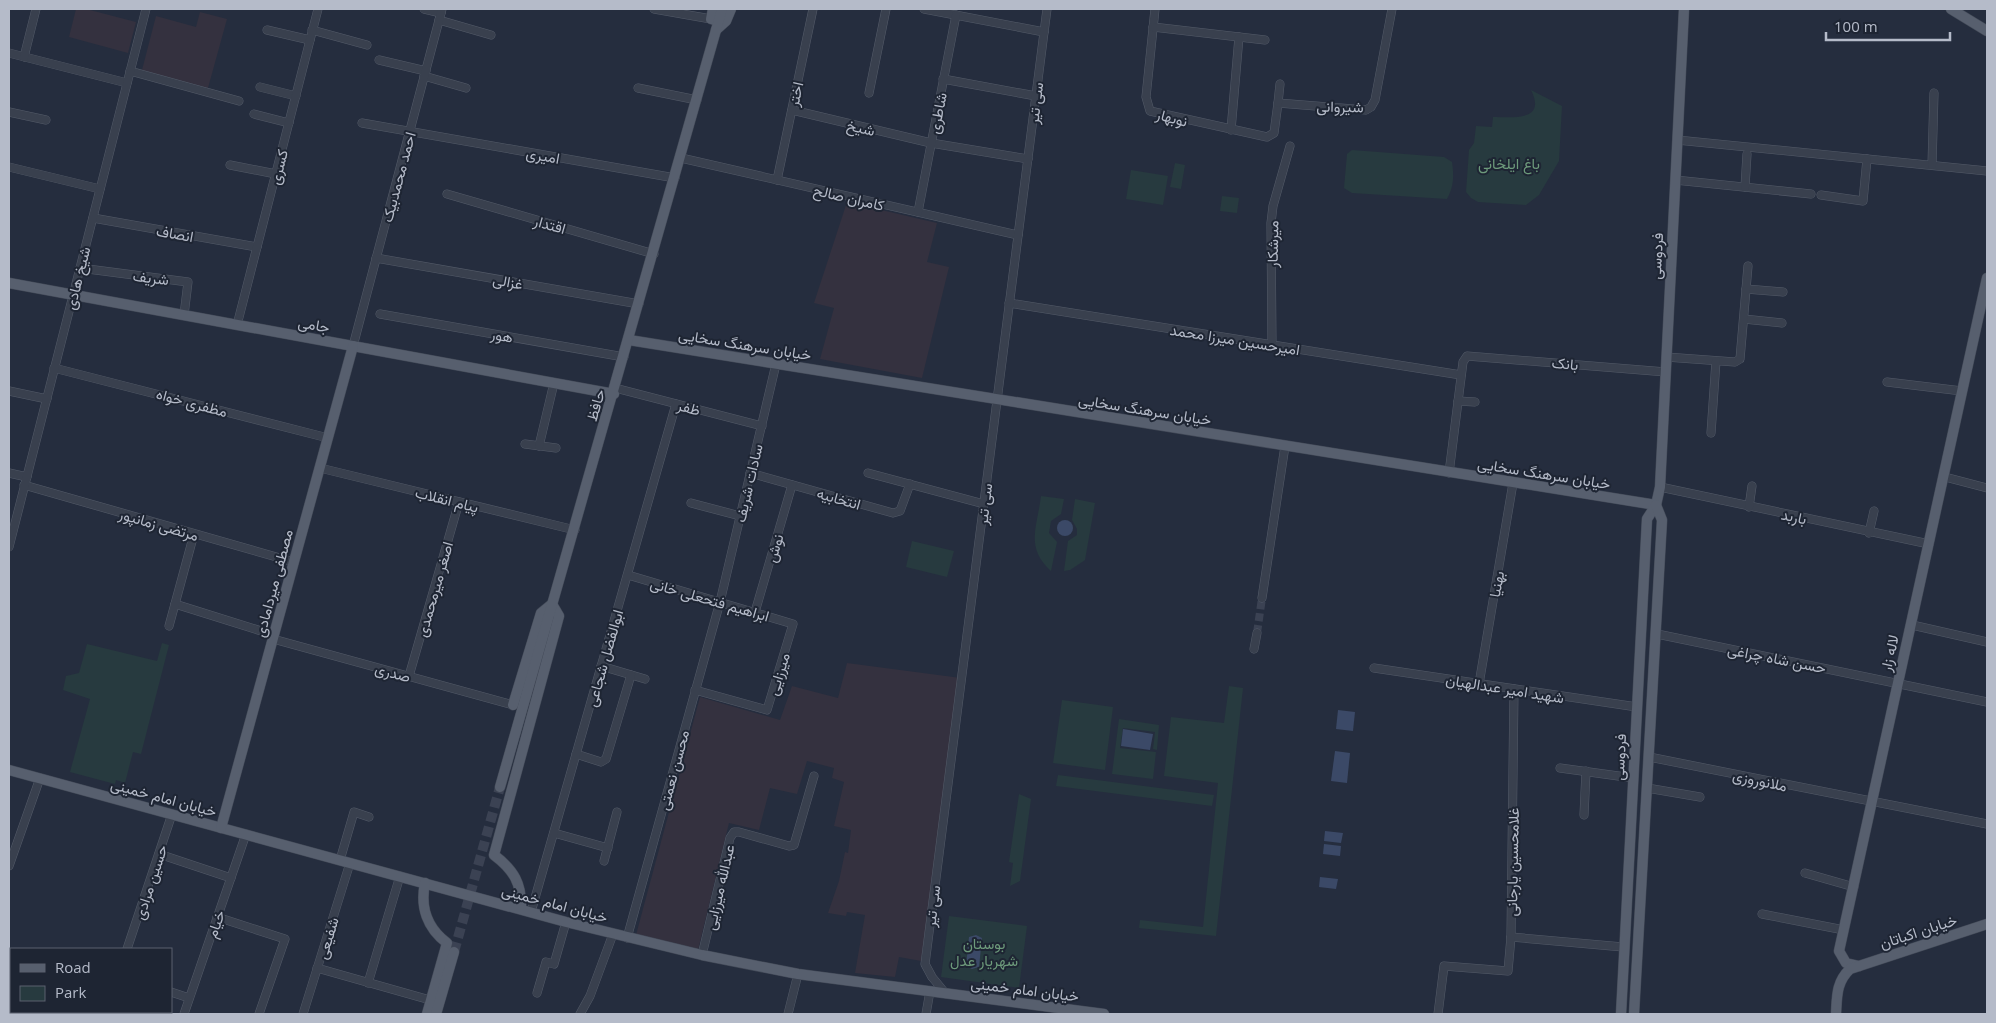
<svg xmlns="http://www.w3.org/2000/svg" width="1996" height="1023" font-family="'Open Sans',Vazirmatn,sans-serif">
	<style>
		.medical { fill: #34313f }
		.green { fill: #273a3f }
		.water { fill: #3b4967 }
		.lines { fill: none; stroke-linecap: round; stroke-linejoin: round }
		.minor-tunnel { stroke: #3b4253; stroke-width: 8; stroke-dasharray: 8 4; stroke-linecap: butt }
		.major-tunnel { stroke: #3b4253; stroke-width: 10; stroke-dasharray: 10 5; stroke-linecap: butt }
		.minor-casing { stroke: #545b69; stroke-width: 9 }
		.major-casing { stroke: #424957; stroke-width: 11 }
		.minor { stroke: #39404e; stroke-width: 8 }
		.major { stroke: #575f6e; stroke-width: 10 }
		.labels { text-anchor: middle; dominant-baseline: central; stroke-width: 4; stroke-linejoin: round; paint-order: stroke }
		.street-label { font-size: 15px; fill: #b5bbc9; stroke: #1e2533 }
		.park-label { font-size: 15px; fill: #6d9a7b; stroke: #1e2533 }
	</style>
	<rect width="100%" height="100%" fill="#252d3e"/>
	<g class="medical">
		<path d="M76 9H86L136 22 128 53 69 37Z"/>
		<path d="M200 12 227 19 208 88 142 70 156 16 196 27Z"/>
		<path d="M847 202 937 223 927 262 949 267 922 378 820 359 834 308 814 303Z"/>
		<path d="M847 663 961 678 921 961 899 957 895 977 855 973 865 915 847 912 846 916 828 913 839 881 845 852 848 853 851 830 834 826 844 782 832 778 834 768 807 761 797 794 770 788 759 830 729 823 698 950 636 935 700 697 780 720 792 686 838 698Z"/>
	</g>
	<g class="green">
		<path d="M1531 90 1562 106 1559 161 1539 195 1526 205 1478 202 1471 198 1466 192 1469 150 1474 143 1476 126 1492 127 1493 117C1512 117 1547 122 1531 90Z"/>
		<path d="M1352 150 1444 157 1452 162C1454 176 1454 186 1447 199L1352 193 1344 188 1347 154Z"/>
		<path d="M1175 163 1185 165 1181 189 1170 187Z"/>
		<path d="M1131 170 1168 176 1163 205 1126 199Z"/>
		<path d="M1222 196 1239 198 1237 213 1220 211Z"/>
		<path d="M1041 496 1064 499 1061 514 1051 521 1049 533 1057 542 1051 571C1025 547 1037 528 1041 496Z"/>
		<path d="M1075 499 1095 503 1085 560 1070 570 1064 571 1068 541 1077 535V529L1072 520Z"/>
		<path d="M912 541 954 551 947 577 906 567Z"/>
		<path d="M162 643 169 645 141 754 133 752 125 783 116 780 115 784 70 772 90 699 63 690 66 676 79 673 87 644 157 661Z"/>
		<path d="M1229 686 1243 688 1216 936 1139 928 1140 920 1203 927 1218 783 1164 776 1171 717 1224 723Z"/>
		<path d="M1062 700 1113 707 1105 770 1053 763Z"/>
		<path d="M1119 719 1159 725 1157 750 1153 749 1155 732 1123 728 1120 748 1156 752 1153 779 1112 774Z"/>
		<path d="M1058 775 1214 795 1212 806 1056 786Z"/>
		<path d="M1019 794 1031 799 1020 881 1010 886 1013 863 1009 862Z"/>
		<path d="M949 916 1027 926 1019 988 941 977Z"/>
	</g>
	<g class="water">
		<circle cx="1065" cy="528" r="8"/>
		<path d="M1338 710 1355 712 1353 731 1336 729Z"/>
		<path d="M1123 729 1153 734 1150 750 1121 746Z"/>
		<path d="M1335 751 1350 753 1347 783 1331 781Z"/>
		<path d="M1325 831 1343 833 1341 843 1324 841Z"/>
		<path d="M1324 844 1341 846 1340 856 1323 854Z"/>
		<path d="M1320 877 1338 879 1336 889 1319 887Z"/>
		<path d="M976 935 982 938 979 967 972 969 966 966 969 937Z"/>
	</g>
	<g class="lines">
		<path class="minor-tunnel" d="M1257 633 1262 598"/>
		<path class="major-tunnel" d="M454 952 500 787"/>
		<defs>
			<g id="minor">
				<path d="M424 9 441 13"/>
				<path d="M654 9 711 19"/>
				<path d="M924 9 1044 32"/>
				<path d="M1155 9 1146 97 1150 111 1267 137 1274 133 1278 103 1366 110 1371 107 1375 100 1392 9"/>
				<path d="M439 20 491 35"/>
				<path d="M1153 27 1265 40"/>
				<path d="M267 30 310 40"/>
				<path d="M312 30 367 45"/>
				<path d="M9 53 127 83"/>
				<path d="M24 57 36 9"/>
				<path d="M379 60 426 71"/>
				<path d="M130 71 239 101"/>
				<path d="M424 76 466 88"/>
				<path d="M943 79 1036 96"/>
				<path d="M260 87 296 96"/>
				<path d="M638 88 697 100"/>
				<path d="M869 93 886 9"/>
				<path d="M1278 103 1280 84"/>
				<path d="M792 110 931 143 1028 159"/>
				<path d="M9 112 46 120"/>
				<path d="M254 114 289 123"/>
				<path d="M362 123 675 178"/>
				<path d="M1231 130 1239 37"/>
				<path d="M1677 140 1987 171"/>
				<path d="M681 158 1018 235"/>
				<path d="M230 165 276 174"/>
				<path d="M1932 165 1934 93"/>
				<path d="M9 167 100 189"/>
				<path d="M777 180 813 9"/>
				<path d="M1675 180 1811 194"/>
				<path d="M1745 187 1747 154"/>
				<path d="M447 194 654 254"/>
				<path d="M1821 195 1863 201 1867 159"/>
				<path d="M918 212 956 15"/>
				<path d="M93 218 257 247"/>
				<path d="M376 258 639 304"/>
				<path d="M80 268 188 282 184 315"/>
				<path d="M1746 289 1783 292"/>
				<path d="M1009 303 1461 375"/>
				<path d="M380 314 624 357"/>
				<path d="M1744 319 1782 323"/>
				<path d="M237 325 318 9"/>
				<path d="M1272 345 1271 223 1273 206 1290 146"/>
				<path d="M353 346 442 9"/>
				<path d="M1666 357 1735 362 1740 359 1748 266"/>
				<path d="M54 368 328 438"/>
				<path d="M1887 382 1962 391"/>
				<path d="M615 388 762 426"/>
				<path d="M9 391 47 399"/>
				<path d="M1458 401 1475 402"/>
				<path d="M1711 433 1716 361"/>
				<path d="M525 444 556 448"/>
				<path d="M539 446 554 383"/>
				<path d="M320 468 575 530"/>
				<path d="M9 473 27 477"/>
				<path d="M750 473 893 513 900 511 910 484"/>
				<path d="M868 473 984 504"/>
				<path d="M1449 473 1463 362 1467 356 1666 372"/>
				<path d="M1945 477 1987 488"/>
				<path d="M24 485 294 562"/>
				<path d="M1660 487 1929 544"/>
				<path d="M691 503 740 516"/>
				<path d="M1749 507 1752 486"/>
				<path d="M1869 533 1874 511"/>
				<path d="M9 547 146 9"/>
				<path d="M628 575 793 624 767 710 695 690"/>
				<path d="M1262 598 1285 446"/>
				<path d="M175 604 274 635"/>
				<path d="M755 612 792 485"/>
				<path d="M1912 625 1987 642"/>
				<path d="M169 626 194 534"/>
				<path d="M1657 634 1987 702"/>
				<path d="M273 639 513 705"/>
				<path d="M1254 649 1257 633"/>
				<path d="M601 666 645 679"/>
				<path d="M1374 668 1637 707"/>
				<path d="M409 676 459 502"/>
				<path d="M1479 684 1513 483"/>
				<path d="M576 754 601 762 606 759 631 675"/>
				<path d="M1649 757 1987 824"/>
				<path d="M1560 768 1633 778"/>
				<path d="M1647 788 1700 797"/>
				<path d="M1584 815 1586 771"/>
				<path d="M554 833 608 848"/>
				<path d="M159 854 231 878"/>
				<path d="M340 860 354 812 369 817"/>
				<path d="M604 861 617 812"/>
				<path d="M9 866 40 778"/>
				<path d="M1805 873 1854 887"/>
				<path d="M531 912 676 404"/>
				<path d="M1762 914 1844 930"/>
				<path d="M217 917 285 939 259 1014"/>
				<path d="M1511 937 1623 947"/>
				<path d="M627 938 720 602 776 364"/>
				<path d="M127 949 172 814"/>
				<path d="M702 955 730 838 734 832H739L789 846 794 845 814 776"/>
				<path d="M317 968 430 1000"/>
				<path d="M368 983 400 876"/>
				<path d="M171 992 186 997"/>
				<path d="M537 993 546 962 554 964 566 922"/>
				<path d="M946 994 932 977 925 964 1047 9"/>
				<path d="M106 1014 107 1012"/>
				<path d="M184 1014 246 834"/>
				<path d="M303 1014 350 863"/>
				<path d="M580 1014 590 996 613 934"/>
				<path d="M788 1014 798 974"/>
				<path d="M926 1014 930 991"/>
				<path d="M1438 1014 1444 966 1508 971 1511 937 1514 689"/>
			</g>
			<g id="major">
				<path d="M713 9 711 19 718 21"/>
				<path d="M1951 9 1987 31"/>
				<path d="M716 30 726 21 731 9"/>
				<path d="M9 283 614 394"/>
				<path d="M629 340 1656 505"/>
				<path d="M513 705 541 613 552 604 559 616 494 855C514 870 522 884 521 909"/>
				<path d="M9 770 566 922 702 955 798 974 1104 1014"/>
				<path d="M500 787 722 9"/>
				<path d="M221 828 353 346"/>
				<path d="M425 883C420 907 427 928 447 943L427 1014"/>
				<path d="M1859 966 1846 963 1839 951 1987 278"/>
				<path d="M436 1014 454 952"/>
				<path d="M1621 1014 1647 519 1656 505 1660 487 1684 9"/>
				<path d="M1634 1014 1662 520 1656 505"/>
				<path d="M1836 1014C1837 997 1836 982 1850 969L1987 924"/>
			</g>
		</defs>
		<use href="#minor" class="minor-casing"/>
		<use href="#major" class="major-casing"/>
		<use href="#minor" class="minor"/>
		<use href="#major" class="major"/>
	</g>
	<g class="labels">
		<g class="street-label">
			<text transform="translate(795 94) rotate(-78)">اختر</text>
			<text transform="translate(1035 103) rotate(-83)">سی تیر</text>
			<text transform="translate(1340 106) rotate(1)">شیروانی</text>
			<text transform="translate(937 113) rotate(-79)">شاطری</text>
			<text transform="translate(1172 117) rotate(15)">نوبهار</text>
			<text transform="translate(861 127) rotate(13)">شیخ</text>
			<text transform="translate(543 155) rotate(10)">امیری</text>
			<text transform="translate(278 167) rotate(-76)">کسری</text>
			<text transform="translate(398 177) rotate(-75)">احمد محمدبیک</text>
			<text transform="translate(849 197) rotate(13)">کامران صالح</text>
			<text transform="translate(550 224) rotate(16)">اقتدار</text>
			<text transform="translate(175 233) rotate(10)">انصاف</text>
			<text transform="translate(1272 244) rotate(-89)">میرشکار</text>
			<text transform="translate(1656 256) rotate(-87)">فردوسی</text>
			<text transform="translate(151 277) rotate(7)">شریف</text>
			<text transform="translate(77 278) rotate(-76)">شیخ هادی</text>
			<text transform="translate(508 281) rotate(10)">غزالی</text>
			<text transform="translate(314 324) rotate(10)">جامی</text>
			<text transform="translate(502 335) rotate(10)">هور</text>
			<text transform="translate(1235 339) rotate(9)">امیرحسین میرزا محمد</text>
			<text transform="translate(745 344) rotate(9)">خیابان سرهنگ سخایی</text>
			<text transform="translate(1565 363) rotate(5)">بانک</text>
			<text transform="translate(192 402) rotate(15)">مظفری خواه</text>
			<text transform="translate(595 405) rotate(-74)">حافظ</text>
			<text transform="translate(689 407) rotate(15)">ظفر</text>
			<text transform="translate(1145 409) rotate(9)">خیابان سرهنگ سخایی</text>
			<text transform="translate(1544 473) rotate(9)">خیابان سرهنگ سخایی</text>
			<text transform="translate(748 483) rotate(-77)">سادات شریف</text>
			<text transform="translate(839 498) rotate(16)">انتخابیه</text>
			<text transform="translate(447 499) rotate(14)">پیام انقلاب</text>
			<text transform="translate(984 504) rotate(-83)">سی تیر</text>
			<text transform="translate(1794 516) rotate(12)">باربد</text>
			<text transform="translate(159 524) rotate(16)">مرتضی زمانپور</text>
			<text transform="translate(774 548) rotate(-74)">نوش</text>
			<text transform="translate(273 583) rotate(-75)">مصطفی میردامادی</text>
			<text transform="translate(1496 584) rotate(-80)">بهنیا</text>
			<text transform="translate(434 589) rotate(-74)">اصغر میرمحمدی</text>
			<text transform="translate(710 599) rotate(16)">ابراهیم فتحعلی خانی</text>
			<text transform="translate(1889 653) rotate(-77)">لاله زار</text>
			<text transform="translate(604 658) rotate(-74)">ابوالفضل شجاعی</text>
			<text transform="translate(1777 658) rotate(11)">حسن شاه چراغی</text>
			<text transform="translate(393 672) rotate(15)">صدری</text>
			<text transform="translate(778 674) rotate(-73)">میرزایی</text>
			<text transform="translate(1505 688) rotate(9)">شهید امیر عبدالهیان</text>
			<text transform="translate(1619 757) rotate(-87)">فردوسی</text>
			<text transform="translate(673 770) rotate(-75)">محسن نعمتی</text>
			<text transform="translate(1760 780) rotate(12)">ملانوروزی</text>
			<text transform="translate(164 797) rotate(15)">خیابان امام خمینی</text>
			<text transform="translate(1512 862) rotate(-89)">غلامحسین یارجانی</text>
			<text transform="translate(150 882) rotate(-72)">حسین مرادی</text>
			<text transform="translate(719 887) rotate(-77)">عبدالله میرزایی</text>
			<text transform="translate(555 903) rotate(15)">خیابان امام خمینی</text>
			<text transform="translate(932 906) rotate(-83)">سی تیر</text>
			<text transform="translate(215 924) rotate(-71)">خیام</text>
			<text transform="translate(1918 931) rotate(-18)">خیابان اکباتان</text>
			<text transform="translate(327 938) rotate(-73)">شفیعی</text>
			<text transform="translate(1025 989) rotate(7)">خیابان امام خمینی</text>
		</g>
		<g class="park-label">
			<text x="1509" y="163">باغ ایلخانی</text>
			<text x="984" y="943">بوستان<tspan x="984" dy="17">شهریار عدل</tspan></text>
		</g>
	</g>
	<rect width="1996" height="1023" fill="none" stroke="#b5bbc9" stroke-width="20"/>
	<rect x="10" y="948" width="162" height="65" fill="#1e2533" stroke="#5a616f"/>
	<rect x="20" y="964" width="25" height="8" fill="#575f6e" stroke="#5a616f"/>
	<text x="55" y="973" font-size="15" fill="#b5bbc9">Road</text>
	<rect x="20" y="986" width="25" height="15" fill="#273a3f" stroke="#5a616f"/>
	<text x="55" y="998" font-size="15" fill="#b5bbc9">Park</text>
	<path d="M1826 32v8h124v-8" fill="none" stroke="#b5bbc9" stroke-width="2.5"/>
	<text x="1834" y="32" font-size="15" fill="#b5bbc9" stroke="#1e2533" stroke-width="4" paint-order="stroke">100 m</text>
</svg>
